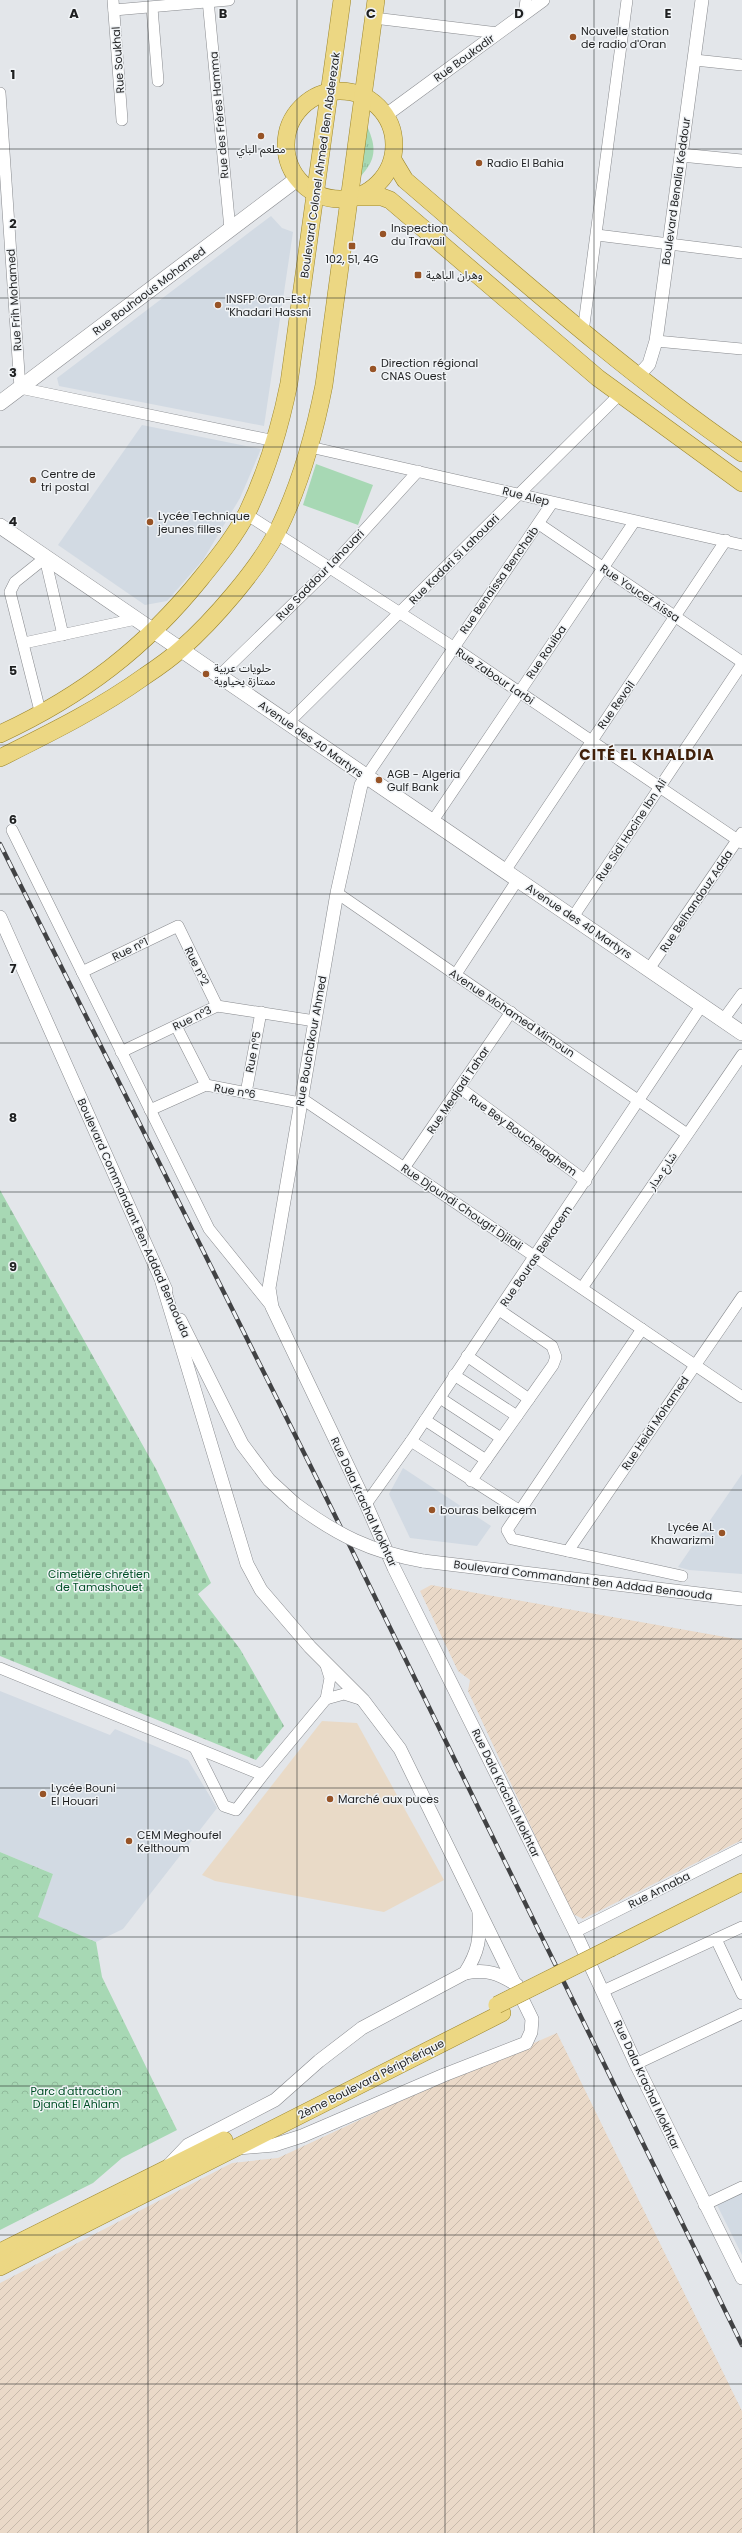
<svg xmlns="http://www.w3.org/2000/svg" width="742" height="2533" font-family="Poppins,'Noto Sans Arabic',sans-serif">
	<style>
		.commercial { fill: #e9dac7 }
		.industrial { fill: url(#industrial-furrows) }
		.built { fill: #d2dae3 }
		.grass { fill: url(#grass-tufts) }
		.cemetery { fill: url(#cemetery-stones) }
		.park { fill: url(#park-crowns) }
		.garden { fill: #a7d8b4 }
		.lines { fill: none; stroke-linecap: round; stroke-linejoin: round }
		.minor-casing { stroke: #888a8e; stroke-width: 12 }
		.tertiary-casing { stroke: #888a8e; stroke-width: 14 }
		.secondary-casing { stroke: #888a8e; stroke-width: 16 }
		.primary-casing { stroke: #9c862b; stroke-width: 18 }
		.minor { stroke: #fff; stroke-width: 11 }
		.tertiary { stroke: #fff; stroke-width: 13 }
		.secondary { stroke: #fff; stroke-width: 15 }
		.primary { stroke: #ecd783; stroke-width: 17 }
		.rail-casing { stroke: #414244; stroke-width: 4.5 }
		.rail { stroke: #f1f4f7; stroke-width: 3; stroke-dasharray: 9; stroke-linecap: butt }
		.tertiary-bridge-casing { stroke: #888a8e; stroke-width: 14; stroke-linecap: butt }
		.primary-bridge-casing { stroke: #9c862b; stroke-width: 18; stroke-linecap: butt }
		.tertiary-bridge { stroke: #fff; stroke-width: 13 }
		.primary-bridge { stroke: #ecd783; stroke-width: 17 }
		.grid { fill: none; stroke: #1f2021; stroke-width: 1; stroke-opacity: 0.55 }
		.poi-dot { fill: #975326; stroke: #f1f4f7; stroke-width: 1.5 }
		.labels { text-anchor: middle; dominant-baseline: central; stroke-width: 3; stroke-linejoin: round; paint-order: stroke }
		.poi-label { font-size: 11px; fill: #1f2021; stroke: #f1f4f7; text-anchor: start }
		.street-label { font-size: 11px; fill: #1f2021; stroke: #f1f4f7 }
		.park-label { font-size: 11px; fill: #004f26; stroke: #f1f4f7 }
		.district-label { font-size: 15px; font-weight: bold; letter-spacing: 1px; fill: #40200a; stroke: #f1f4f7 }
		.grid-label { font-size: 13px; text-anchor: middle; font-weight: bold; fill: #1f2021; stroke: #f1f4f7; stroke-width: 3; stroke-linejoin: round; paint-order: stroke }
	</style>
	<defs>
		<pattern id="industrial-furrows" width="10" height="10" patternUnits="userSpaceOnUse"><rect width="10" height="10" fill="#ead9c8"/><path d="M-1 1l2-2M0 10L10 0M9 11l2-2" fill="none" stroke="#c8baac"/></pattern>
		<pattern id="grass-tufts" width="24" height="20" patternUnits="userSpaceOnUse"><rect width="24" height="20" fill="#a7d8b4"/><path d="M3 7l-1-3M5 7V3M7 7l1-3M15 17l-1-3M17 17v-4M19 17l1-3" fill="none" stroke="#8fb99a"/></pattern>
		<pattern id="cemetery-stones" width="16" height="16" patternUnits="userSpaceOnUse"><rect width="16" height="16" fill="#a7d8b4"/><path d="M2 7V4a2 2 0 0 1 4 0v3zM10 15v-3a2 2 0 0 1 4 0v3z" fill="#8fb99a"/></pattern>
		<pattern id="park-crowns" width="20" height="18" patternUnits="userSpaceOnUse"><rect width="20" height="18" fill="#a7d8b4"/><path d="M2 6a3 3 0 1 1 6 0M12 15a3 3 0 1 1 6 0" fill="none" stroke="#8fb99a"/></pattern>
	</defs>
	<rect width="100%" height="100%" fill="#e3e6ea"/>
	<path class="commercial" d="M322 1721 357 1723 444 1880 384 1912 215 1881 202 1875Z"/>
	<g class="industrial">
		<path d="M431 1585 742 1640V1840L583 1919 571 1913 468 1691 470 1680 458 1671 420 1591Z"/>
		<path d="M557 2033 742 2411V2533H0V2283L232 2163 278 2158 398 2102Z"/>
	</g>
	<g class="built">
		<path d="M271 216 282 228 293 232 264 426 59 386 57 378Z"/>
		<path d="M142 425 261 449 240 498 203 560 167 601 145 605 58 545Z"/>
		<path d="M403 1468 491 1526 477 1546 410 1538 389 1494Z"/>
		<path d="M742 1474V1574L689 1570 678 1567Z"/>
		<path d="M0 1691 110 1735 115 1729 188 1760 217 1808 123 1929 96 1942 37 1917 53 1874 0 1852Z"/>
		<path d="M742 2193V2255L717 2205Z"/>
	</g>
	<path class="grass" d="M367 126C377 148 376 160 360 177Z"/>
	<path class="cemetery" d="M0 1190 156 1469 211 1583 198 1594 240 1649 284 1726 256 1760 0 1656Z"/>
	<path class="park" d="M0 1852 53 1874 38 1917 96 1942 102 1977 177 2130 122 2158 93 2183 0 2230Z"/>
	<path class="garden" d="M316 464 373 485 358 525 303 505Z"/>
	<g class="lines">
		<defs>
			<g id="minor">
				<path d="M113 0 122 120"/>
				<path d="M208 0 230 229"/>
				<path d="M152 8 158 81"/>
				<path d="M114 10 229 0"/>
				<path d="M524 14 526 0"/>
				<path d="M374 18 498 33"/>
				<path d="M695 60 742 65"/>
				<path d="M0 93 20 388 275 441"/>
				<path d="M597 235 742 253"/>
				<path d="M583 332 627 0"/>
				<path d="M656 341 742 349"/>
				<path d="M310 447 742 545"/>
				<path d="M246 514 453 647 742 843"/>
				<path d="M539 524 742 662"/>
				<path d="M24 643 136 619"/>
				<path d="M219 676 330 568 418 471"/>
				<path d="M41 715 10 592 15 582 45 558 63 635"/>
				<path d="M288 723 619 395"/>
				<path d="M366 777 552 503"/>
				<path d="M432 822 634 522"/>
				<path d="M12 830 209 1229 272 1307"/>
				<path d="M505 871 726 540"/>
				<path d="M337 893 687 1134"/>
				<path d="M573 917 742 664"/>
				<path d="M649 969 742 833"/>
				<path d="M82 972 178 926 217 1006"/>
				<path d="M456 974 518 879"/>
				<path d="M723 1020 742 994"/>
				<path d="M176 1026 206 1085"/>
				<path d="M121 1052 217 1006 315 1021"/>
				<path d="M460 1088 586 1181"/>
				<path d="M246 1093 261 1012"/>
				<path d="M301 1098 742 1397"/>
				<path d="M150 1110 206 1085 300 1103"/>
				<path d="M404 1168 511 1012"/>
				<path d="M582 1288 742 1055"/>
				<path d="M642 1329 507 1530 512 1539 682 1576"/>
				<path d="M467 1356 529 1399"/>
				<path d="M454 1375 517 1416"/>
				<path d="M440 1398 501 1438"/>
				<path d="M425 1420 486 1460"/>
				<path d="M411 1441 520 1511"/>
				<path d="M471 1481 553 1365 556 1357 552 1346 499 1310"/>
				<path d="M366 1504 411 1441 702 1005"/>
				<path d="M568 1551 742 1297"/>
				<path d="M325 1662 330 1678 326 1699 344 1694 363 1700"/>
				<path d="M0 1668 260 1774 266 1771 326 1699"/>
				<path d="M195 1748 224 1806 236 1810 266 1771"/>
				<path d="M575 1932 742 1848"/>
				<path d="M716 1939 742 1994"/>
				<path d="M603 1991 742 1927"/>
				<path d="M636 2064 742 2014"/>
				<path d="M704 2205 742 2187"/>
			</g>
			<g id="tertiary">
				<path d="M386 115 543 0"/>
				<path d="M681 155 742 161"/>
				<path d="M638 376 649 364 656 341 702 0"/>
				<path d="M366 777 361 785 337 893 269 1288 272 1307 366 1504 394 1568 575 1932 636 2064 742 2278"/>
				<path d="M0 917 166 1290"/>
				<path d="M162 1282 247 1564 261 1590 310 1647 363 1700 400 1749 532 2019 531 2032 526 2043 444 2075 302 2136 274 2145 238 2148"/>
				<path d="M180 1320 242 1444 269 1480 294 1503"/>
				<path d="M423 1561 742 1599"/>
				<path d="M465 1973C487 1969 498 1973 517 1985"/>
				<path d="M168 2166 188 2145 275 2100 319 2061 362 2028 465 1973C479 1951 480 1939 479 1913"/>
			</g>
			<g id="secondary">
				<path d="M0 403 297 179"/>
				<path d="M0 526 742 1033"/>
			</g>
			<g id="primary">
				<circle cx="340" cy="145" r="54"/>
				<path d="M393 160 405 180C515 274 623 371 742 453"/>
				<path d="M358 197H382L390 200 598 378 742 483"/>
				<path d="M0 734C82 696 145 648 202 577 218 557 235 536 247 513 267 471 280 428 289 383L342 0"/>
				<path d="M0 758C50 733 99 709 145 676 157 668 170 659 181 649 213 621 258 569 277 532 300 486 314 436 324 385L376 0"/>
				<path d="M611 1948 742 1882"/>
				<path d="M0 2252 224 2140"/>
				<path d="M0 2267 502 2013"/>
			</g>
		</defs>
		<use href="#minor" class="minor-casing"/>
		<use href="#tertiary" class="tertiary-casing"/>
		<use href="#secondary" class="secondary-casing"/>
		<use href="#primary" class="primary-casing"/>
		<use href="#minor" class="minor"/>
		<use href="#tertiary" class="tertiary"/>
		<use href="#secondary" class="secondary"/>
		<use href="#primary" class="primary"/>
		<defs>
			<path id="rail" d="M0 844 318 1481 742 2345"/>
		</defs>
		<use href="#rail" class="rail-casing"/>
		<use href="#rail" class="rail"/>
		<defs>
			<path id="tertiary-bridge" d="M294 1503C337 1535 371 1552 423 1561"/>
			<path id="primary-bridge" d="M497 2005 611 1948"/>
		</defs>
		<use href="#tertiary-bridge" class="tertiary-bridge-casing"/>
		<use href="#primary-bridge" class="primary-bridge-casing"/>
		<use href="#tertiary-bridge" class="tertiary-bridge"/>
		<use href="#primary-bridge" class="primary-bridge"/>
	</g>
	<path class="grid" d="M148 0V2533M297 0V2533M445 0V2533M594 0V2533M0 149H742M0 298H742M0 447H742M0 596H742M0 745H742M0 894H742M0 1043H742M0 1192H742M0 1341H742M0 1490H742M0 1639H742M0 1788H742M0 1937H742M0 2086H742M0 2235H742M0 2384H742"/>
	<g class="poi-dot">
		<circle cx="573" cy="37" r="4"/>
		<circle cx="261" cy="136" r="4"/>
		<circle cx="479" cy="163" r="4"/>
		<circle cx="383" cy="234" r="4"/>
		<rect x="348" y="242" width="8" height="8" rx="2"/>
		<rect x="414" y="271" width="8" height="8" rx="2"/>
		<circle cx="218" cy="305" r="4"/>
		<circle cx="373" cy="369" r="4"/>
		<circle cx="33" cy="480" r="4"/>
		<circle cx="150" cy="522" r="4"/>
		<circle cx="206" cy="674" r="4"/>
		<circle cx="379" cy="780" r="4"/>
		<circle cx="432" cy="1510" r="4"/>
		<circle cx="722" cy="1533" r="4"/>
		<circle cx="43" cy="1794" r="4"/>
		<circle cx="330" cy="1799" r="4"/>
		<circle cx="129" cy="1841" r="4"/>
	</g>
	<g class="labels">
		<g class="poi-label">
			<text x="581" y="31">Nouvelle station<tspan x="581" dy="13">de radio d'Oran</tspan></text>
			<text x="261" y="149" text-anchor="middle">مطعم الباي</text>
			<text x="487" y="163">Radio El Bahia</text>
			<text x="391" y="228">Inspection<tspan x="391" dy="13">du Travail</tspan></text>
			<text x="352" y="259" text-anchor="middle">102, 51, 4G</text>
			<text x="426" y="275">وهران الباهية</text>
			<text x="226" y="299">INSFP Oran-Est<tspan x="226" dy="13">"Khadari Hassni</tspan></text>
			<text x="381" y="363">Direction régional<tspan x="381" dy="13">CNAS Ouest</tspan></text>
			<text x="41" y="474">Centre de<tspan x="41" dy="13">tri postal</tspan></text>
			<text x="158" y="516">Lycée Technique<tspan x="158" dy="13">jeunes filles</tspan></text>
			<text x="214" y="668">حلويات عربية<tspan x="214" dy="13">ممتازة يحياوية</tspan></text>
			<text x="387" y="774">AGB - Algeria<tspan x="387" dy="13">Gulf Bank</tspan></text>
			<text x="440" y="1510">bouras belkacem</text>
			<text x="714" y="1527" text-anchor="end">Lycée AL<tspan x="714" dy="13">Khawarizmi</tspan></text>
			<text x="51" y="1788">Lycée Bouni<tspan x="51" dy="13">El Houari</tspan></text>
			<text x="338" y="1799">Marché aux puces</text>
			<text x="137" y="1835">CEM Meghoufel<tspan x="137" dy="13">Kelthoum</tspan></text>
		</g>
		<g class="street-label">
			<text transform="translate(464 58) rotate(-36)">Rue Boukadir</text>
			<text transform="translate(118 60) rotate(-94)">Rue Soukhal</text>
			<text transform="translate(219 115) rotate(-95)">Rue des Frères Hamma</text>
			<text transform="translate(320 165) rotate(-82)">Boulevard Colonel Ahmed Ben Abderezak</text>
			<text transform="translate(676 191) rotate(-82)">Boulevard Benalia Keddour</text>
			<text transform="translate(149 291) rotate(-37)">Rue Bouhaous Mohamed</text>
			<text transform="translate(14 300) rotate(-94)">Rue Frih Mohamed</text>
			<text transform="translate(526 496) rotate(14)">Rue Alep</text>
			<text transform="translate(454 559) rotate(-45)">Rue Kadari Si Lahouari</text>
			<text transform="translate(320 575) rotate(-46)">Rue Saddour Lahouari</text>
			<text transform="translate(499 580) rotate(-55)">Rue Benaissa Benchaib</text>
			<text transform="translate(640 593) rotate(34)">Rue Youcef Aissa</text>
			<text transform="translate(546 652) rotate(-56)">Rue Rouiba</text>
			<text transform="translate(495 676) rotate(34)">Rue Zabour Larbi</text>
			<text transform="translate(616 705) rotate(-55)">Rue Revoil</text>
			<text transform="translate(311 739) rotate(35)">Avenue des 40 Martyrs</text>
			<text transform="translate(631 830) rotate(-57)">Rue Sidi Hocine Ibn Ali</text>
			<text transform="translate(696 901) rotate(-56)">Rue Belhandouz Adda</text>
			<text transform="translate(579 921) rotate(34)">Avenue des 40 Martyrs</text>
			<text transform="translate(130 949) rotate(-26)">Rue n°1</text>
			<text transform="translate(197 966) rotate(64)">Rue n°2</text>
			<text transform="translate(512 1013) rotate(34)">Avenue Mohamed Mimoun</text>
			<text transform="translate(192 1018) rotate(-26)">Rue n°3</text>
			<text transform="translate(311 1041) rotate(-80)">Rue Bouchakour Ahmed</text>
			<text transform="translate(253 1052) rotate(-79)">Rue n°5</text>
			<text transform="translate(458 1090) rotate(-56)">Rue Medjadi Tahar</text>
			<text transform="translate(235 1091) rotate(10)">Rue n°6</text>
			<text transform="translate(523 1135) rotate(36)">Rue Bey Bouchelaghem</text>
			<text transform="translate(662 1171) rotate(-56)">شارع مدار</text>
			<text transform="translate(462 1207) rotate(34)">Rue Djoundi Chougri Djilali</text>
			<text transform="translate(134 1218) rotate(66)">Boulevard Commandant Ben Addad Benaouda</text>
			<text transform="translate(536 1256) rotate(-56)">Rue Bouras Belkacem</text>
			<text transform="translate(655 1423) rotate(-56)">Rue Heidi Mohamed</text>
			<text transform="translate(364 1502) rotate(65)">Rue Dala Krachal Mokhtar</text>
			<text transform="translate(583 1580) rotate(7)">Boulevard Commandant Ben Addad Benaouda</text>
			<text transform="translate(506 1793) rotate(64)">Rue Dala Krachal Mokhtar</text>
			<text transform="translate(659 1890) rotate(-27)">Rue Annaba</text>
			<text transform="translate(371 2079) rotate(-27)">2ème Boulevard Périphérique</text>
			<text transform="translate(647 2085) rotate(65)">Rue Dala Krachal Mokhtar</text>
		</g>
		<g class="park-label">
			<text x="99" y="1574">Cimetière chrétien<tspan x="99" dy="13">de Tamashouet</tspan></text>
			<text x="76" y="2091">Parc d'attraction<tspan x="76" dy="13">Djanat El Ahlam</tspan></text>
		</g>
		<g class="district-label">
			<text x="647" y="754">CITÉ EL KHALDIA</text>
		</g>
	</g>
	<g class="grid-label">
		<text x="74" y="18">A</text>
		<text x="223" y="18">B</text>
		<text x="371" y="18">C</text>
		<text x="519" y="18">D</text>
		<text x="668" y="18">E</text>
		<text x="13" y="79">1</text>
		<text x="13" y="228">2</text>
		<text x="13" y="377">3</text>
		<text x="13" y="526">4</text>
		<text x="13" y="675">5</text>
		<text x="13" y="824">6</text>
		<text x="13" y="973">7</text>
		<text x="13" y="1122">8</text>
		<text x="13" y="1271">9</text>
	</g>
</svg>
